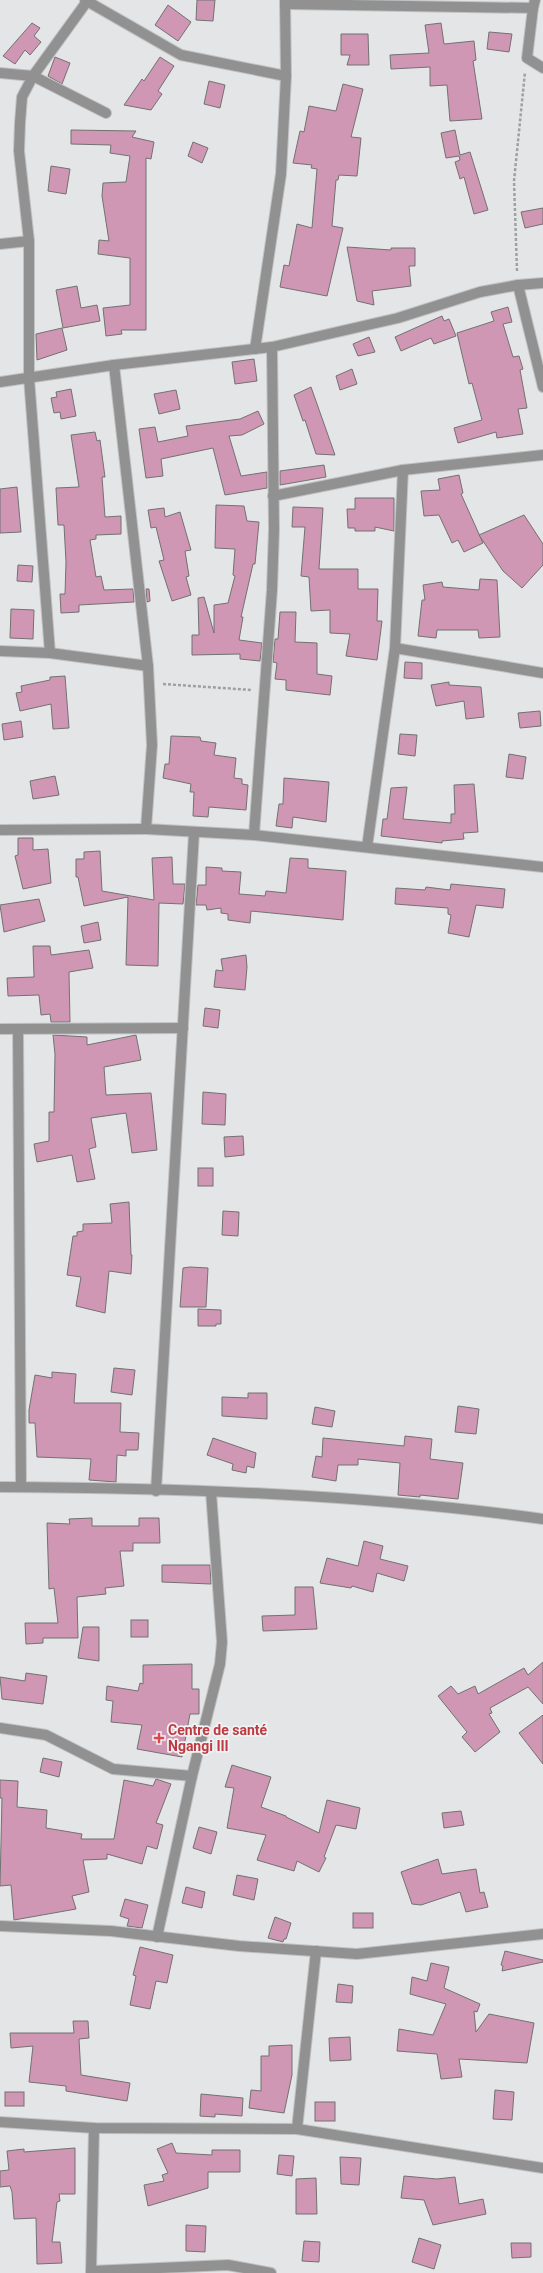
<svg xmlns="http://www.w3.org/2000/svg" width="543" height="2273" font-family="Roboto,sans-serif">
	<style>
		.building { fill: #cf97b3; stroke: #737172 }
		.lines { fill: none; stroke-linecap: round; stroke-linejoin: round }
		.minor-casing { stroke: #c1c2c3; stroke-width: 12 }
		.path { stroke: #9fa0a1; stroke-width: 2.5; stroke-dasharray: 3 2; stroke-linecap: butt }
		.minor { stroke: #919192; stroke-width: 10 }
		.health-dot { fill: #e0444e; stroke: #f1f2f3; stroke-width: 1.5 }
		.labels { text-anchor: middle; dominant-baseline: central; stroke-width: 3.5; stroke-linejoin: round; paint-order: stroke }
		.health-label { font-size: 14px; font-weight: bold; fill: #be3a42; stroke: #f1f2f3; text-anchor: start }
	</style>
	<rect width="100%" height="100%" fill="#e4e5e6"/>
	<g class="building">
		<path d="M197 0H215L213 21 196 20Z"/>
		<path d="M168 5 191 22 178 41 155 25Z"/>
		<path d="M32 23 40 28 34 36 41 42 30 55 25 50 15 64 3 56Z"/>
		<path d="M441 23 444 44 474 41 476 60 473 61 482 119 450 121 447 85 430 86V67L391 69 390 55 429 53 425 25Z"/>
		<path d="M489 32 512 34 509 52 487 49Z"/>
		<path d="M341 34H368L369 65H347L350 55H341Z"/>
		<path d="M55 57 70 63 62 84 48 76Z"/>
		<path d="M160 57 174 66 158 91 162 94 151 110 124 105 142 79 144 81Z"/>
		<path d="M209 81 225 85 220 108 204 104Z"/>
		<path d="M343 84 363 89 351 137 361 138 357 176 339 175 338 180H336L332 226 343 228 327 296 280 287 284 265 289 266 297 224 312 228 317 169 311 168 312 165 293 163 300 131 304 132 309 106 336 111Z"/>
		<path d="M71 130 136 131 132 137 154 142 151 159 146 158V330H121L122 334 106 336 103 308 130 305V258L98 254 99 240 109 241 102 196 103 183 126 182 130 156 110 153 111 145 71 144Z"/>
		<path d="M455 130 460 155 470 152 488 210 474 214 464 177 460 179 455 162 460 160 459 156 446 158 441 133Z"/>
		<path d="M193 142 208 148 202 163 188 156Z"/>
		<path d="M51 166 70 169 66 194 48 191Z"/>
		<path d="M543 208V224L525 228 521 212Z"/>
		<path d="M347 247 391 250V248H415V266H409L411 286 372 291 374 305 357 301Z"/>
		<path d="M77 286 81 308 97 305 100 321 63 328 56 290Z"/>
		<path d="M508 307 512 322 503 324 513 357 519 356 523 369 520 370 527 408 518 409 523 434 497 438 496 432 458 443 454 428 482 420 472 383 469 384 457 333 494 321 491 312Z"/>
		<path d="M442 316 444 321 449 319 456 336 434 344 431 338 401 351 395 337Z"/>
		<path d="M62 328 67 350 37 360 36 334Z"/>
		<path d="M369 337 375 352 358 356 353 344Z"/>
		<path d="M254 359 257 381 235 384 232 362Z"/>
		<path d="M352 369 357 384 340 390 336 376Z"/>
		<path d="M311 387 335 455 316 454 305 420 303 421 294 395Z"/>
		<path d="M71 389 76 416 61 419 60 412 54 413 51 398 57 397 56 392Z"/>
		<path d="M176 390 180 409 159 414 154 394Z"/>
		<path d="M258 411 264 424 242 435 229 436 241 476 267 472V488L225 495 213 448 161 459 163 476 146 478 139 429 155 427 158 442 188 436 186 426 240 419Z"/>
		<path d="M95 432 97 441 100 440 105 477H102L105 517 121 516V534L96 535V539L90 540 96 577 101 576 104 590 133 589 134 602 79 605V612L61 613 60 594H65L66 562 64 525H58L56 488 79 487 71 435Z"/>
		<path d="M324 465 326 477 280 485V471Z"/>
		<path d="M459 475 463 493 461 494 483 543 464 552 458 540 452 543 439 515 424 516 421 491 440 490 438 479Z"/>
		<path d="M17 487 21 532 0 533V489Z"/>
		<path d="M355 498H394V531L375 527V531H355V528H348L347 509H355Z"/>
		<path d="M216 505 244 506 247 521 259 522 255 564H253L241 617H243L239 640 262 643 260 661 240 659V654L192 655V635H199L198 598 204 597 214 633V605L228 603 235 576 233 575 235 549 215 548Z"/>
		<path d="M293 507 323 508 319 569H358V589H378L377 621H382L377 660 346 656 350 634 330 633V610L311 611 309 577 301 576 305 527H292Z"/>
		<path d="M164 508 165 517 180 512 191 550 185 551 189 576 186 577 191 595 172 601 159 561 164 560 156 527 151 528 148 510Z"/>
		<path d="M524 515 543 544V565L522 588 503 571 479 535Z"/>
		<path d="M18 565 33 566 32 582 17 581Z"/>
		<path d="M480 579 497 580 500 637 479 638 478 630H437L436 638 418 636 422 600H425L423 585 442 582 443 587 479 590Z"/>
		<path d="M146 589H149L150 601 147 602Z"/>
		<path d="M11 609 34 610 33 639 10 638Z"/>
		<path d="M280 612H296L295 642 317 643V674L332 676 330 695 286 690V680L275 679 277 663 273 662 275 639H278Z"/>
		<path d="M405 662 422 663V679L404 678Z"/>
		<path d="M65 676 69 728 53 729 51 704 20 711 16 693 22 692 21 686 50 680V677Z"/>
		<path d="M449 682V685L481 687 484 717 466 719 464 701 436 706 431 685Z"/>
		<path d="M540 711 541 726 520 728 518 713Z"/>
		<path d="M21 721 23 737 4 740 2 724Z"/>
		<path d="M400 734 417 735 415 756 398 754Z"/>
		<path d="M171 736 200 737 201 741 216 743 214 755 236 758 234 778 242 779V784L248 785 246 810 209 807 208 817 193 816 194 792H190L191 784 163 778 165 764H169Z"/>
		<path d="M509 754 526 757 523 779 506 777Z"/>
		<path d="M55 776 59 795 33 799 30 781Z"/>
		<path d="M284 778 329 782 326 822 293 817 292 828 276 826 279 804H283Z"/>
		<path d="M474 784 478 832 463 833 464 839 442 841V843L381 836 383 819H387L391 788 407 787 403 819 451 823V814H455L454 785Z"/>
		<path d="M18 838H33V850L48 849 51 883 23 889 15 856 18 855Z"/>
		<path d="M100 851 102 891 154 900 152 858 172 857 173 884H185L183 904 159 903 158 966 126 965 128 897 84 906 78 877H76V859H84V852Z"/>
		<path d="M290 858 308 859V868L346 871 343 920 251 911 250 923 228 920V914L221 913V908L207 910 206 905H196L198 885H206V867L222 868V871L241 872 239 894 265 896 266 891 286 893Z"/>
		<path d="M451 884 505 889 503 908 476 905 469 937 448 933 451 915 448 914V908L395 904 396 888 425 890 426 887 450 890Z"/>
		<path d="M39 899 45 921 4 932 0 905Z"/>
		<path d="M98 922 101 940 84 943 81 926Z"/>
		<path d="M33 946H50L51 955 89 950 93 968 69 972 70 1022H51L50 1014 41 1015 39 995 8 996 7 978 34 977Z"/>
		<path d="M246 955 247 967 245 990 214 987 216 970 223 971 221 959Z"/>
		<path d="M205 1008 220 1010 218 1028 203 1026Z"/>
		<path d="M53 1035 87 1037V1045L136 1035 141 1060 104 1067 106 1095 151 1093 157 1150 132 1153 126 1113 91 1118 96 1147 89 1149 95 1179 77 1182 72 1155 37 1162 34 1144 49 1141V1112H54L55 1054Z"/>
		<path d="M203 1092 226 1094 225 1125 202 1124Z"/>
		<path d="M243 1136 244 1155 225 1157 224 1137Z"/>
		<rect x="198" y="1168" width="15" height="18"/>
		<path d="M129 1202 131 1255H132L131 1274 109 1271 105 1313 76 1306 81 1277 67 1275 73 1236H77V1232L83 1231V1224L112 1223 110 1204Z"/>
		<path d="M223 1211 239 1212 238 1236 222 1235Z"/>
		<path d="M190 1267 208 1268 206 1307H180L183 1268Z"/>
		<path d="M198 1309 221 1310V1324H216V1326H198Z"/>
		<path d="M114 1368 135 1370 132 1395 111 1392Z"/>
		<path d="M52 1372 76 1374 74 1403H121L120 1432 139 1433 138 1450H126V1456L117 1455 116 1482 89 1480 91 1459 37 1457 35 1423H29V1410L35 1375 52 1378Z"/>
		<path d="M248 1393H267V1419L222 1416V1397L248 1398Z"/>
		<path d="M458 1406 479 1409 476 1434 455 1432Z"/>
		<path d="M315 1407 335 1411 332 1427 312 1424Z"/>
		<path d="M405 1436 432 1439 430 1459 463 1463 458 1499 420 1495V1497L398 1495 400 1463 358 1459V1465H338L336 1481 312 1477 316 1456 322 1457 323 1438 404 1446Z"/>
		<path d="M213 1438 256 1453 254 1468 247 1466 246 1473 232 1470 233 1464 207 1455Z"/>
		<path d="M92 1518V1526H139V1518H159L160 1543H133V1551H120L124 1586 105 1588 106 1594 77 1597 78 1638H43V1643L26 1644 25 1623H58L54 1588 49 1589 47 1523 70 1524 69 1519Z"/>
		<path d="M364 1541 383 1546 380 1559 408 1566 404 1581 377 1573 373 1592 352 1586 351 1588 320 1583 327 1558 358 1566Z"/>
		<path d="M162 1565H210L211 1584 162 1582Z"/>
		<path d="M295 1587H313L317 1629 263 1631 262 1616 295 1615Z"/>
		<rect x="131" y="1620" width="17" height="17"/>
		<path d="M83 1627H99V1661L78 1658Z"/>
		<path d="M543 1662V1704L528 1687 490 1708 492 1713 489 1714 500 1732 475 1752 462 1737 467 1732 438 1696 451 1686 458 1694 475 1686 478 1694 524 1668 528 1675Z"/>
		<path d="M192 1664V1689H199V1714H190L182 1757 137 1749 142 1725 111 1722 113 1701 106 1700 107 1686 138 1691 140 1683 143 1684V1665Z"/>
		<path d="M26 1673 47 1676 43 1704 2 1699 0 1677 25 1681Z"/>
		<path d="M543 1715V1764L519 1733Z"/>
		<path d="M43 1758 62 1762 59 1777 40 1772Z"/>
		<path d="M232 1765 271 1777 261 1807 286 1816V1817L319 1833 327 1800 360 1808 356 1829 336 1825 324 1857 326 1858 319 1872 297 1861 294 1871 257 1860 266 1835 227 1828 234 1788 225 1787Z"/>
		<path d="M156 1779 171 1784 156 1823 163 1825 157 1849 147 1846 142 1864 107 1854V1859L83 1860 89 1892 72 1896 76 1909 14 1920 11 1885 0 1886 2 1798H0V1780L18 1781 17 1807 47 1810 46 1828 82 1834 81 1839H114L124 1780 153 1786Z"/>
		<path d="M461 1811 464 1825 444 1828 442 1813Z"/>
		<path d="M199 1827 217 1832 211 1854 193 1848Z"/>
		<path d="M438 1859 442 1874 476 1869 480 1893 484 1892 488 1907 466 1912 460 1892 421 1905 412 1904 401 1872Z"/>
		<path d="M237 1875 258 1879 254 1900 233 1895Z"/>
		<path d="M186 1887 205 1892 202 1908 182 1903Z"/>
		<path d="M125 1899 148 1905 142 1928 127 1926 129 1919 120 1916Z"/>
		<rect x="353" y="1913" width="20" height="15"/>
		<path d="M275 1917 291 1923 286 1939H284L283 1942 268 1938Z"/>
		<path d="M140 1947 173 1955 167 1983 156 1981 150 2009 130 2005 136 1976 133 1975Z"/>
		<path d="M505 1951 543 1960V1962L502 1971 503 1966 501 1965Z"/>
		<path d="M431 1963 449 1967 444 1988 480 2004 477 2012 474 2011 476 2032 489 2014 534 2023 527 2063 459 2059 462 2077 441 2079 437 2054 397 2051 399 2029 433 2035 446 2004 410 1994 412 1977 427 1981Z"/>
		<path d="M338 1984 353 1986 352 2003 336 2002Z"/>
		<path d="M73 2021H88L89 2038 79 2039 81 2075 130 2083 127 2101 66 2091V2086L29 2082 33 2046 11 2048 10 2033H74Z"/>
		<path d="M350 2037 351 2060 330 2061 329 2038Z"/>
		<path d="M292 2045V2075L284 2113 249 2108 251 2090 261 2091V2056H269V2046Z"/>
		<path d="M495 2090 514 2092 512 2120 493 2119Z"/>
		<rect x="5" y="2092" width="19" height="14"/>
		<path d="M201 2094 243 2098 242 2116 215 2114V2117L200 2116Z"/>
		<rect x="315" y="2102" width="20" height="19"/>
		<path d="M172 2143 176 2153 212 2155V2150H240V2172H208V2188L148 2206 144 2185 164 2181 162 2175 168 2173 157 2149Z"/>
		<path d="M75 2148V2194H59L60 2201 57 2202 52 2242H60L62 2263 37 2264 36 2218 14 2219 12 2192 10 2186 0 2187V2171L9 2170 7 2151 24 2149V2152Z"/>
		<path d="M279 2155 294 2156 292 2176 277 2174Z"/>
		<path d="M340 2157 361 2158 359 2185 341 2184Z"/>
		<path d="M404 2176 437 2179 455 2177 459 2204 483 2199 486 2214 433 2225 424 2200 401 2198Z"/>
		<path d="M316 2178 317 2214H296V2179Z"/>
		<path d="M186 2225 206 2226 205 2252 186 2251Z"/>
		<path d="M419 2238 441 2245 434 2269 412 2262Z"/>
		<path d="M304 2241 320 2242 319 2262 302 2261Z"/>
		<path d="M511 2243H531V2257L512 2258Z"/>
	</g>
	<g class="lines">
		<defs>
			<g id="minor">
				<path d="M85 0 181 55 286 76"/>
				<path d="M285 4 533 8 535 0"/>
				<path d="M533 8 527 58 543 68"/>
				<path d="M0 73 33 76 106 113"/>
				<path d="M0 244 29 241"/>
				<path d="M518 285 543 387"/>
				<path d="M255 349 281 174 286 76 285 0"/>
				<path d="M114 365 148 666 152 745 146 829 254 835 543 867"/>
				<path d="M0 382 114 365 272 347 398 318 480 292 518 285 543 283"/>
				<path d="M273 496 403 470 543 455"/>
				<path d="M395 648 543 673"/>
				<path d="M0 651 50 653 148 666"/>
				<path d="M50 653 29 378V241L19 151 20 123 22 97 33 76 88 0"/>
				<path d="M0 830 146 829"/>
				<path d="M254 835 272 590 274 529 272 347"/>
				<path d="M367 847 395 648 403 470"/>
				<path d="M0 1029 183 1028"/>
				<path d="M18 1029 21 1487"/>
				<path d="M0 1487C180 1488 364 1494 543 1519"/>
				<path d="M156 1491 194 833"/>
				<path d="M0 1728 46 1735 113 1769 192 1776"/>
				<path d="M0 1926 111 1931 239 1946 357 1954 543 1934"/>
				<path d="M157 1937 192 1776 220 1664 222 1642 211 1492"/>
				<path d="M0 2122 94 2128 297 2129 543 2168"/>
				<path d="M297 2129 316 1951"/>
				<path d="M91 2271 228 2265 271 2273"/>
				<path d="M91 2273 94 2128"/>
			</g>
		</defs>
		<use href="#minor" class="minor-casing"/>
		<g class="path">
			<path d="M517 271 514 181 525 72"/>
			<path d="M163 684 252 690"/>
		</g>
		<use href="#minor" class="minor"/>
	</g>
	<path class="health-dot" d="M157 1732h4v4h4v4h-4v4h-4v-4h-4v-4h4z"/>
	<g class="labels">
		<g class="health-label">
			<text x="168" y="1730">Centre de santé<tspan x="168" dy="16">Ngangi III</tspan></text>
		</g>
	</g>
</svg>
